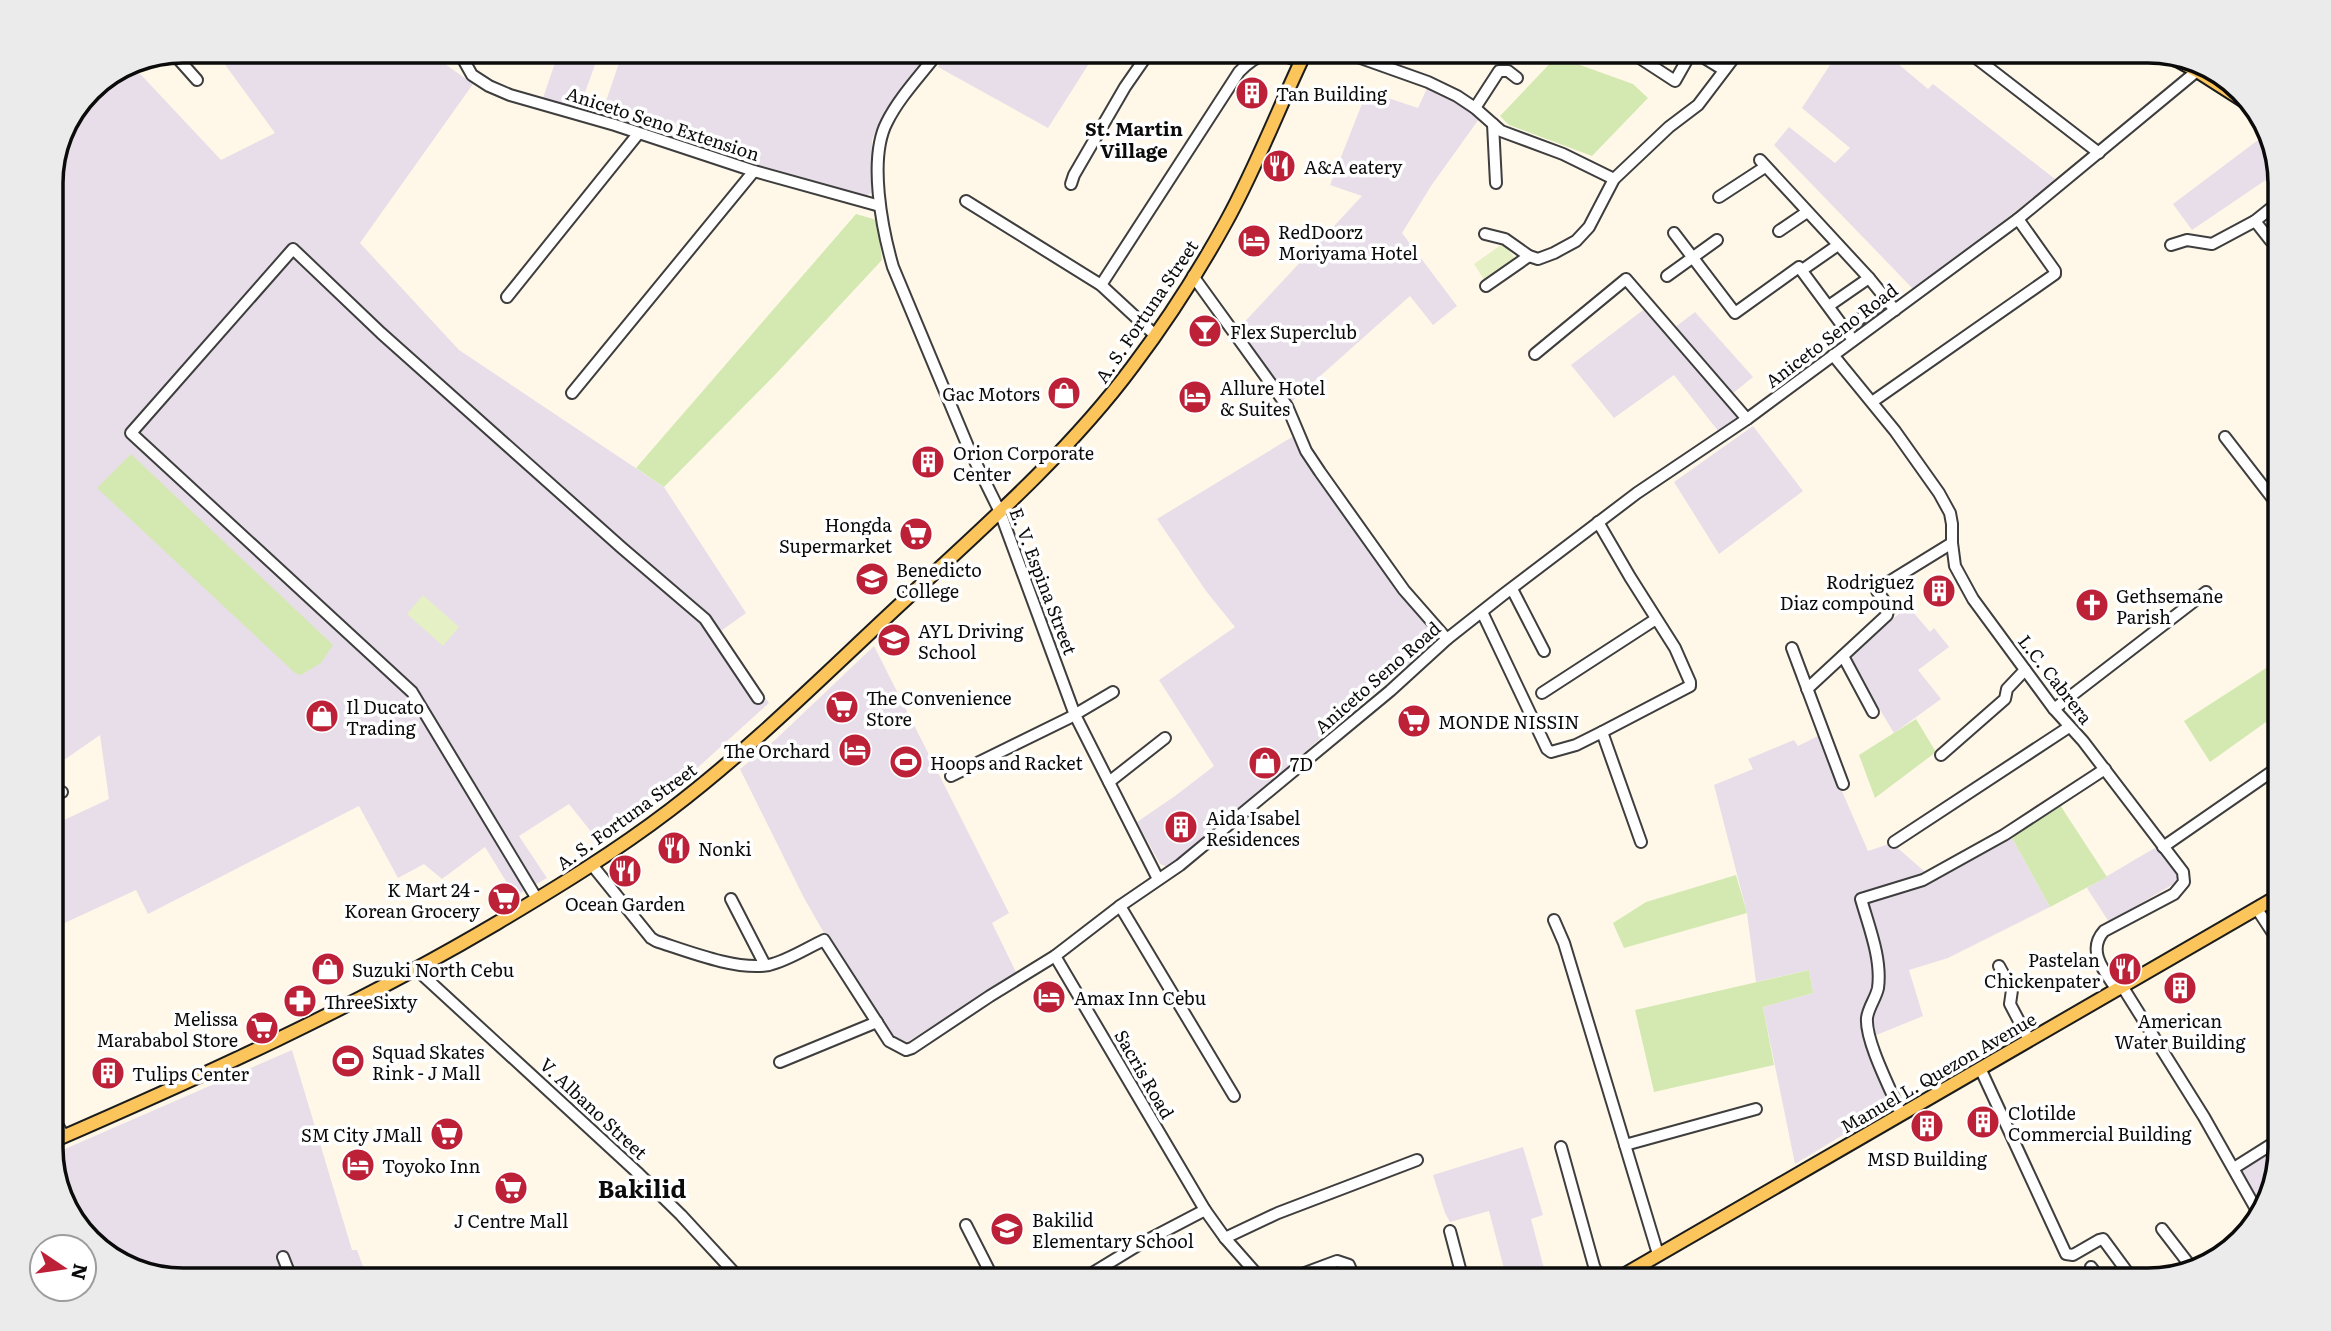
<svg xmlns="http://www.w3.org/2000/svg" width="2331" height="1331" font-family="Literata,serif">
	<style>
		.industrial { fill: #e8deea }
		.green { fill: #d4e9b2 }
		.pitch { fill: #e5f0c4 }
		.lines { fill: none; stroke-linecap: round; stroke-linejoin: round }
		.minor-casing { stroke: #3e3e3e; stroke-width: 14 }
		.major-casing { stroke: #1c1c1c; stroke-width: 16 }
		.minor { stroke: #fff; stroke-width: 10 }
		.major { stroke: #fcc55c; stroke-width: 12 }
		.labels { text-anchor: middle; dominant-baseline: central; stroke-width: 7; stroke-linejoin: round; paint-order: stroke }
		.poi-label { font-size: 18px; fill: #0b0b0b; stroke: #fff; text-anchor: start }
		.street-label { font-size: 18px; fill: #0b0b0b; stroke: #fff }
		.neighbourhood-label { font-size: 19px; font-weight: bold; fill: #0b0b0b; stroke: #fff }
		.district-label { font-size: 24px; font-weight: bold; fill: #0b0b0b; stroke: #fff }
		.rim { fill: none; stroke: #0b0b0b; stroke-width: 3.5 }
	</style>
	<rect width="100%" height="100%" fill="#fff8e8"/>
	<g class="industrial">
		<path d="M215 51H427L473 84 360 243 459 350 664 487 746 613 721 631 769 703 683 781 600 843 569 804 519 836 547 878 515 896 485 847 442 879 424 864 398 878 359 806 148 914 136 890 58 926 51 914V826L109 799 100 735 51 769V175L90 89 130 63 221 160 275 133Z"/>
		<path d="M559 51H600L579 109 543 98Z"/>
		<path d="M623 51H931L876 130 872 140 873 192 864 197 747 164 601 116Z"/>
		<path d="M947 51H1097L1048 128 938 67Z"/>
		<path d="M1839 51H1883L1928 89 1933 84 2055 179 2020 208 1913 289 1774 145 1789 127 1835 163 1850 148 1802 108Z"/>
		<path d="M1428 86 1458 101 1479 119 1431 186 1402 233 1457 306 1433 325 1410 296 1290 403 1237 330 1362 196 1330 185 1367 91 1418 108Z"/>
		<path d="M2266 134 2279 171 2192 230 2173 204Z"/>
		<path d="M1647 307 1740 416 1719 432 1674 375 1614 418 1571 365Z"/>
		<path d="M1695 312 1753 377 1732 394 1674 328Z"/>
		<path d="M1753 426 1803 491 1719 554 1674 482Z"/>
		<path d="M1292 437 1320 481 1325 480 1381 564 1439 639 1340 721 1255 796 1173 865 1167 867 1160 864 1137 822 1175 796 1214 766 1159 680 1235 627 1206 591 1157 519Z"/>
		<path d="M1908 606 1930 632 1934 628 1949 647 1918 670 1941 699 1894 733 1848 657Z"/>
		<path d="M874 646 1009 913 992 923 1016 972 909 1041 901 1043 896 1040 824 933 804 898 740 769 775 740Z"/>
		<path d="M1818 736 1868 851 1892 843 1924 871 1930 884 2011 836 2050 907 1948 958 1909 970 1923 1016 1874 1036 1899 1101 1795 1164 1763 1007 1813 993 1809 970 1756 982 1747 913 1714 785 1753 769 1748 759 1794 740 1798 746Z"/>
		<path d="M2158 846 2177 873V882L2109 922 2087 888Z"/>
		<path d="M292 1050 352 1250H357L368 1280H295L290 1267 263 1280H184L117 1263 69 1214 51 1155Z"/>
		<path d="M2280 1146V1148L2262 1214 2238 1173Z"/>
		<path d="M1523 1147 1543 1215 1531 1219 1547 1280H1507L1489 1211 1450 1222 1445 1213 1433 1175Z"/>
	</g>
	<g class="green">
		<path d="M1546 51H1574L1569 61 1633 84 1648 98 1592 156 1509 125 1500 116 1557 56Z"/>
		<path d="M856 214 877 220 882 260 773 377 664 487 636 468Z"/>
		<path d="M131 454 333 645 321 663 301 675 295 673 97 488Z"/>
		<path d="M2280 659V712L2210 762 2184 721Z"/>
		<path d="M1916 719 1936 752 1875 798 1859 755Z"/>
		<path d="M2060 805 2107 877 2050 907 2011 836Z"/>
		<path d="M1736 875 1747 913 1624 948 1613 923 1646 902Z"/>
		<path d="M1809 970 1813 993 1763 1007 1774 1065 1654 1092 1635 1010Z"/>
	</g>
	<g class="pitch">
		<path d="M1504 243 1515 259 1485 281 1474 264Z"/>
		<path d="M423 595 459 627 443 646 407 614Z"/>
	</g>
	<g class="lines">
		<defs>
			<g id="minor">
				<path d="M449 51 463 59 472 75 489 86 510 95 615 125 754 171 880 206"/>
				<path d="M939 51C922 74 900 96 887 122 868 158 882 229 893 267L969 449 1000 512 1075 715 1158 879"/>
				<path d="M1341 51 1428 82 1457 96 1475 108 1501 131 1563 154 1614 179"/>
				<path d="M1629 51 1675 81 1692 51"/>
				<path d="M1693 51 1724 70"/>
				<path d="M1967 51 2099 153"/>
				<path d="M173 53 197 80"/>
				<path d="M1475 108 1499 71H1508L1517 78"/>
				<path d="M1493 124 1496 183"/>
				<path d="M1760 160 1869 278 1895 310"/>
				<path d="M1071 184 1074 175 1125 87 1150 51"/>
				<path d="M1719 197 1765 167"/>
				<path d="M966 201 1101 285 1155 335"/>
				<path d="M2255 221 2270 240 2280 248"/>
				<path d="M1779 231 1807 212"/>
				<path d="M1674 233 1735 313 1799 267 1853 340"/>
				<path d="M1485 234 1505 239 1529 256 1538 259 1554 253 1576 241 1589 227 1614 179 1669 127 1698 105 1739 51"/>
				<path d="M2171 245 2187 240 2212 244 2255 221 2280 201"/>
				<path d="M1805 268 1838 245"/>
				<path d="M1193 276 1287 406 1306 451 1320 472 1404 590 1447 639"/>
				<path d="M1667 276 1717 240"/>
				<path d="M1101 285 1239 72C1260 50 1273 50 1301 62"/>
				<path d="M1486 286 1529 256"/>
				<path d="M507 297 638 134"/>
				<path d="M1830 305 1869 278"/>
				<path d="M1846 329 1886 300"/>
				<path d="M1535 354 1626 279 1747 419"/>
				<path d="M1833 355 1895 431 1939 493 1950 513 1952 524V543L1955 566 1973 599 2054 709 2083 741 2183 872 2184 882 2174 894 2104 931C2086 951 2105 972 2117 990"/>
				<path d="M572 393 754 171"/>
				<path d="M1872 402 2055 274V271L2018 219"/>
				<path d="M2225 437 2280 508"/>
				<path d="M1512 589 1544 651"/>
				<path d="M1482 612 1547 749 1551 752 1576 745 1602 732 1690 686V682L1675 648 1630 577 1598 522"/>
				<path d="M1792 648 1843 784"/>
				<path d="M1843 656 1873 712"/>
				<path d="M1807 689 1887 615 1889 607 1877 591 1879 588 1952 543"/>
				<path d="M1542 693 1656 619"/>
				<path d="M2054 709 2206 592"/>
				<path d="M1602 732 1641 842"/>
				<path d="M1941 755 2005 699 2007 689 2025 670"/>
				<path d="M951 776 1069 718 1113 692"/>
				<path d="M1109 782 1165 738"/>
				<path d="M51 797 62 792"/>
				<path d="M1894 842 2069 727"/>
				<path d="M2163 847 2280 766"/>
				<path d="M592 865 651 938 656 941C687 951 737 971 769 965 787 961 807 948 824 940L889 1041 906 1050 912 1048 990 996 1055 956 1120 906 1180 865 1390 691 1447 639 1504 594 1637 493 1747 419 2018 219 2197 71"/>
				<path d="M537 899 412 692 131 433 293 249 381 333 622 548 705 619 758 698"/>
				<path d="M731 899 765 965"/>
				<path d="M1120 906 1234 1096"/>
				<path d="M2257 909 2280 944"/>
				<path d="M1554 920 1564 943 1658 1254"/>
				<path d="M1055 956 1205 1210 1225 1238 1262 1280"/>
				<path d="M1999 966 2012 990 2010 1004 2029 1040"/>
				<path d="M416 969 639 1174 681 1215 741 1280"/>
				<path d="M2122 986 2204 1117 2260 1216"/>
				<path d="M780 1062 877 1022"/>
				<path d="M1980 1068 2066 1254 2073 1255 2099 1240 2103 1239 2131 1277"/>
				<path d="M51 1114 64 1136"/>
				<path d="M1901 1114C1892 1092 1865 1041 1867 1018 1868 1008 1876 998 1878 988 1882 959 1869 927 1861 899L1923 880 2004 835 2105 769"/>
				<path d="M1625 1145 1756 1109"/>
				<path d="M1561 1147 1594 1266 1600 1280"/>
				<path d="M2234 1168 2280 1139"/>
				<path d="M966 1225 994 1280"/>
				<path d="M2162 1229 2192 1268"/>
				<path d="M1450 1231 1463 1280"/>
				<path d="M1225 1238 1278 1213 1417 1160"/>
				<path d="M283 1257 292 1280"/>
				<path d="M2091 1267 2101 1280"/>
				<path d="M1081 1280 1140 1244 1205 1210"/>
				<path d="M1286 1280 1337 1261 1349 1265 1355 1280"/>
			</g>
			<g id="major">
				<path d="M2171 57 2197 71 2258 110"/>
				<path d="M51 1142C203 1076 355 1007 497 923 556 888 615 852 670 810 754 746 828 671 906 599 984 527 1070 451 1133 366 1167 321 1199 271 1226 222 1256 168 1279 107 1306 51"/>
				<path d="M1615 1280 2280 895"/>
			</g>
		</defs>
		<use href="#minor" class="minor-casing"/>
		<use href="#major" class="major-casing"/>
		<use href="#minor" class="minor"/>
		<use href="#major" class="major"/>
	</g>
	<defs>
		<symbol id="building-disc" viewBox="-11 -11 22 22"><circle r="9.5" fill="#bd2138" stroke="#fff"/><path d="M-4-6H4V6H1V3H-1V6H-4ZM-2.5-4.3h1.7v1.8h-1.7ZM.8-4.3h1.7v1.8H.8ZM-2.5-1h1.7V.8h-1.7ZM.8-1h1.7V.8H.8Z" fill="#fff"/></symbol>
		<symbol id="restaurant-disc" viewBox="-11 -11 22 22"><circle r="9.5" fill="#bd2138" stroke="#fff"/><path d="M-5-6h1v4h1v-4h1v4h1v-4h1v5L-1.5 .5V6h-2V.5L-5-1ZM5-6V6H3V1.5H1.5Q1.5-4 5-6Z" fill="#fff"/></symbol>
		<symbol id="hotel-disc" viewBox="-11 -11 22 22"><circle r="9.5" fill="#bd2138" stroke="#fff"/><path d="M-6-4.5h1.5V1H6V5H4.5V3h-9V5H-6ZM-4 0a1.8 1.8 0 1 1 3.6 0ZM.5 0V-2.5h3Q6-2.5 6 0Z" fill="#fff"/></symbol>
		<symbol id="bar-disc" viewBox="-11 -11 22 22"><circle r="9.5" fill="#bd2138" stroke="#fff"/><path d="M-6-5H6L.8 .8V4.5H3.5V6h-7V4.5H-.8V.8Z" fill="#fff"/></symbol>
		<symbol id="shop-disc" viewBox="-11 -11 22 22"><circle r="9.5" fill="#bd2138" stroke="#fff"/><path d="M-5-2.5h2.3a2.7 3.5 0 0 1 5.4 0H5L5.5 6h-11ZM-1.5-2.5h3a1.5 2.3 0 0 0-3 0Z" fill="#fff"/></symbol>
		<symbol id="supermarket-disc" viewBox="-11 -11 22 22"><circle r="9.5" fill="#bd2138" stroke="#fff"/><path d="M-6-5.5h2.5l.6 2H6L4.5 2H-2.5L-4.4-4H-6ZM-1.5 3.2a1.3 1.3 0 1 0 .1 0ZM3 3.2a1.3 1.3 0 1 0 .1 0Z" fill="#fff"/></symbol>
		<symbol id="university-disc" viewBox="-11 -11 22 22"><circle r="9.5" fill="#bd2138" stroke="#fff"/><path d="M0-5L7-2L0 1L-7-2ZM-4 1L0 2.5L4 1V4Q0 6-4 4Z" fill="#fff"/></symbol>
		<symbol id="church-disc" viewBox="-11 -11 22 22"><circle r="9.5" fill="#bd2138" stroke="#fff"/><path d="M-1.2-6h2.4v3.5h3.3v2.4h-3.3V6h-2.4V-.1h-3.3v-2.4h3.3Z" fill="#fff"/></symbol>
		<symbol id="school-disc" viewBox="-11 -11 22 22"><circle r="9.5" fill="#bd2138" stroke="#fff"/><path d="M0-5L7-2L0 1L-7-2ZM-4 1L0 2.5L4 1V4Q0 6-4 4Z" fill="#fff"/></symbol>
		<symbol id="stadium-disc" viewBox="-11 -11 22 22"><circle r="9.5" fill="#bd2138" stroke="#fff"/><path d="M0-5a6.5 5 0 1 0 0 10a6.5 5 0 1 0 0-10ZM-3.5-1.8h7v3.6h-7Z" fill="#fff"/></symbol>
		<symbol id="pharmacy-disc" viewBox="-11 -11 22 22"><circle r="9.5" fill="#bd2138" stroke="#fff"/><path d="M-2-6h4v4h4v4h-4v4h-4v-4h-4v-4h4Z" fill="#fff"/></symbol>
	</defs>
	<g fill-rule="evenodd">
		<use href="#building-disc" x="1233" y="74" width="38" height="38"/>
		<use href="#restaurant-disc" x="1260" y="147" width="38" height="38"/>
		<use href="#hotel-disc" x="1235" y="222" width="38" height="38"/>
		<use href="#bar-disc" x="1186" y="312" width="38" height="38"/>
		<use href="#shop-disc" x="1045" y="374" width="38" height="38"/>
		<use href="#hotel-disc" x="1176" y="378" width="38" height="38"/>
		<use href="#building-disc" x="909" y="443" width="38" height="38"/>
		<use href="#supermarket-disc" x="897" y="515" width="38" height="38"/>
		<use href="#university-disc" x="853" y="560" width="38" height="38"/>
		<use href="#building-disc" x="1920" y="572" width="38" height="38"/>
		<use href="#church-disc" x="2073" y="586" width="38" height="38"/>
		<use href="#school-disc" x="875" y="621" width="38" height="38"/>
		<use href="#supermarket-disc" x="823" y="688" width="38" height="38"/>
		<use href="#shop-disc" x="303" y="697" width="38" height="38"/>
		<use href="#supermarket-disc" x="1395" y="702" width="38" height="38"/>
		<use href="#hotel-disc" x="836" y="731" width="38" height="38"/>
		<use href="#stadium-disc" x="887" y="743" width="38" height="38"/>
		<use href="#shop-disc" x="1246" y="744" width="38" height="38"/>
		<use href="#building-disc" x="1162" y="808" width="38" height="38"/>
		<use href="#restaurant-disc" x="655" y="829" width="38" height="38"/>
		<use href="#restaurant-disc" x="606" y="852" width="38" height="38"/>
		<use href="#supermarket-disc" x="485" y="880" width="38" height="38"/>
		<use href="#shop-disc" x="309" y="950" width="38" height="38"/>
		<use href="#restaurant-disc" x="2106" y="950" width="38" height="38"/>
		<use href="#building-disc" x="2161" y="969" width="38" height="38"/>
		<use href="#hotel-disc" x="1030" y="978" width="38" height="38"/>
		<use href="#pharmacy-disc" x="281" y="982" width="38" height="38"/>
		<use href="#supermarket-disc" x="243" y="1009" width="38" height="38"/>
		<use href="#stadium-disc" x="329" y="1042" width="38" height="38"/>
		<use href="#building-disc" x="89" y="1054" width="38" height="38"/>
		<use href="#building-disc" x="1964" y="1103" width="38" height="38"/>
		<use href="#building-disc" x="1908" y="1107" width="38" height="38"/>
		<use href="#supermarket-disc" x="428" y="1115" width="38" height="38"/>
		<use href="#hotel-disc" x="339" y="1146" width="38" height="38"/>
		<use href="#supermarket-disc" x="492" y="1169" width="38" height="38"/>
		<use href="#school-disc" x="988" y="1210" width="38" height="38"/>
	</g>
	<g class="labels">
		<g class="poi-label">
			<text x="1276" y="93">Tan Building</text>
			<text x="1304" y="166">A&amp;A eatery</text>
			<text x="1278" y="231">RedDoorz<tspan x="1278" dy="21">Moriyama Hotel</tspan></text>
			<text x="1230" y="331">Flex Superclub</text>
			<text x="1220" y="387">Allure Hotel<tspan x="1220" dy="21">&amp; Suites</tspan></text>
			<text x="1040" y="393" text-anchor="end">Gac Motors</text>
			<text x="953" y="452">Orion Corporate<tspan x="953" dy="21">Center</tspan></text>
			<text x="892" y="524" text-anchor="end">Hongda<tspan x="892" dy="21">Supermarket</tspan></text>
			<text x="896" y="569">Benedicto<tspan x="896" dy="21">College</tspan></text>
			<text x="1914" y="581" text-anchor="end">Rodriguez<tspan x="1914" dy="21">Diaz compound</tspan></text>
			<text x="2116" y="595">Gethsemane<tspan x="2116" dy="21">Parish</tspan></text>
			<text x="918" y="630">AYL Driving<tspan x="918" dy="21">School</tspan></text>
			<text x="866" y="697">The Convenience<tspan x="866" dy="21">Store</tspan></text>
			<text x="346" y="706">Il Ducato<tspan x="346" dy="21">Trading</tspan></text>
			<text x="1438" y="721">MONDE NISSIN</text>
			<text x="830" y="750" text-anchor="end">The Orchard</text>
			<text x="930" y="762">Hoops and Racket</text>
			<text x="1290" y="763">7D</text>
			<text x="1206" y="817">Aida Isabel<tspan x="1206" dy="21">Residences</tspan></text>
			<text x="698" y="848">Nonki</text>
			<text x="480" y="889" text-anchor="end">K Mart 24 -<tspan x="480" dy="21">Korean Grocery</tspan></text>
			<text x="625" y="903" text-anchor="middle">Ocean Garden</text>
			<text x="2100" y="959" text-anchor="end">Pastelan<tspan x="2100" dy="21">Chickenpater</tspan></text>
			<text x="352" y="969">Suzuki North Cebu</text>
			<text x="1074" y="997">Amax Inn Cebu</text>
			<text x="324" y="1001">ThreeSixty</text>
			<text x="238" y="1018" text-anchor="end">Melissa<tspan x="238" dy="21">Marababol Store</tspan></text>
			<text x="2180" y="1020" text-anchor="middle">American<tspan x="2180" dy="21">Water Building</tspan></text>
			<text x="372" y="1051">Squad Skates<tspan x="372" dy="21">Rink - J Mall</tspan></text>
			<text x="132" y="1073">Tulips Center</text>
			<text x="2008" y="1112">Clotilde<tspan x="2008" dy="21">Commercial Building</tspan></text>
			<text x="422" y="1134" text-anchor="end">SM City JMall</text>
			<text x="1927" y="1158" text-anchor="middle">MSD Building</text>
			<text x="382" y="1165">Toyoko Inn</text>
			<text x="1032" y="1219">Bakilid<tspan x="1032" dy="21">Elementary School</tspan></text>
			<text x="511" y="1220" text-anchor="middle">J Centre Mall</text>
		</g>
		<g class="street-label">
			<text transform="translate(663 123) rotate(18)">Aniceto Seno Extension</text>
			<text transform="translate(1146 311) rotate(-56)">A. S. Fortuna Street</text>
			<text transform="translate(1831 335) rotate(-37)">Aniceto Seno Road</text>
			<text transform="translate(1044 581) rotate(69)">E. V. Espina Street</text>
			<text transform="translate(1377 677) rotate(-41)">Aniceto Seno Road</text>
			<text transform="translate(2056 679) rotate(52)">L.C. Cabrera</text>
			<text transform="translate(626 816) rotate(-36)">A. S. Fortuna Street</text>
			<text transform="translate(1938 1072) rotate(-30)">Manuel L. Quezon Avenue</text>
			<text transform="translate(1145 1074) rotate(60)">Sacris Road</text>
			<text transform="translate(594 1108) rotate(43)">V. Albano Street</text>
		</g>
		<g class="neighbourhood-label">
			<text x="1134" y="128">St. Martin<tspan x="1134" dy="22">Village</tspan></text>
		</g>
		<g class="district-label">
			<text x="642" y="1187">Bakilid</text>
		</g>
	</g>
	<path d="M0 0H2331V1331H0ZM183 63H2148A120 120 0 0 1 2268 183V1148A120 120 0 0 1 2148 1268H183A120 120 0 0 1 63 1148V183A120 120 0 0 1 183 63Z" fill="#ebebeb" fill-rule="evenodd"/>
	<path class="rim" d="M183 63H2148A120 120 0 0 1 2268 183V1148A120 120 0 0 1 2148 1268H183A120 120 0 0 1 63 1148V183A120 120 0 0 1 183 63Z"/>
	<g transform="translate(63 1268) rotate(103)"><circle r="33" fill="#ffffff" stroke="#9d9d9d" stroke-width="2"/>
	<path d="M0-5L12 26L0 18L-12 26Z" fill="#bd2138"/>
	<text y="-10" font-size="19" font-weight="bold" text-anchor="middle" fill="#0b0b0b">N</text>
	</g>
</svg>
